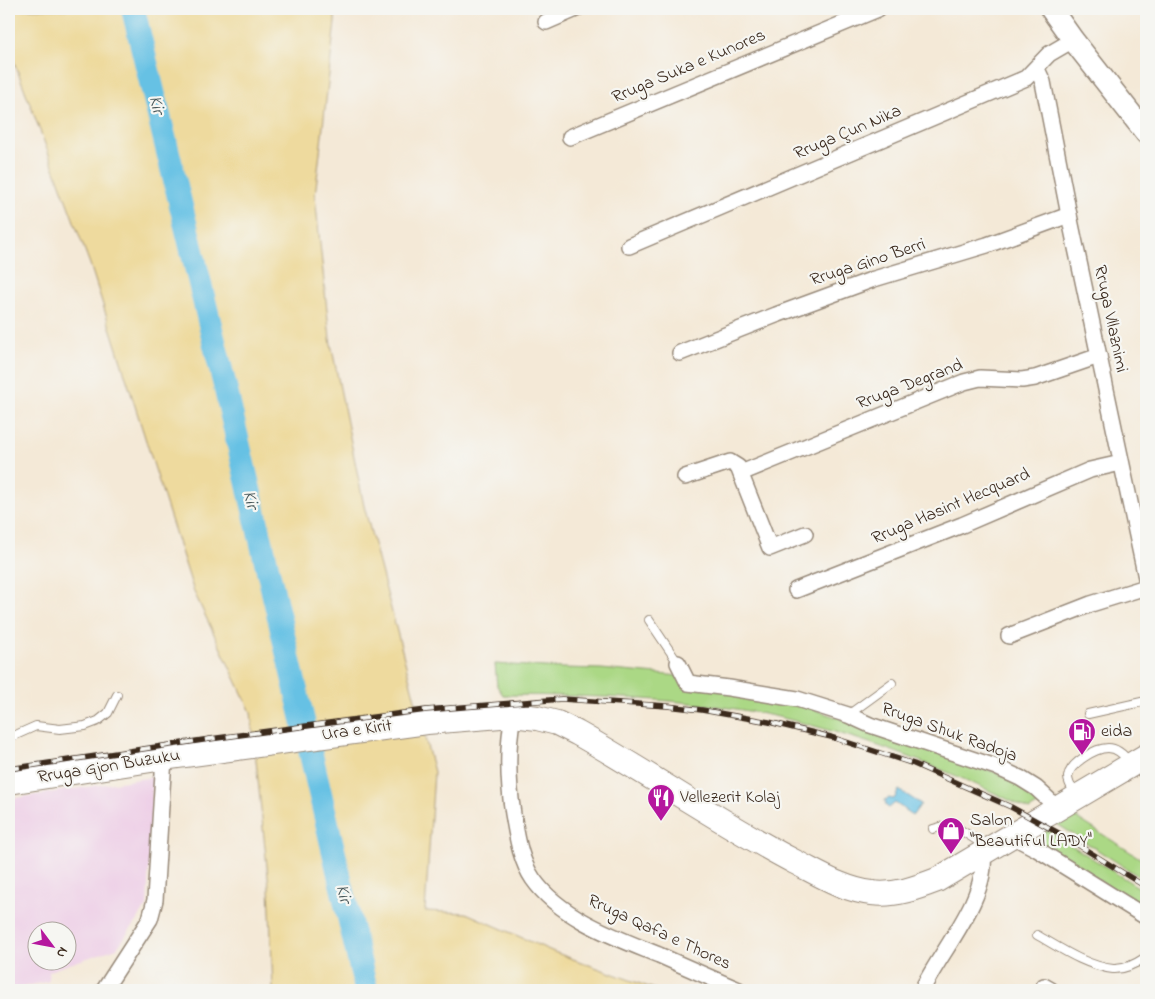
<svg xmlns="http://www.w3.org/2000/svg" width="1155" height="999" font-family="'Indie Flower',sans-serif">
	<style>
		.built { fill: #eed0e7; fill-rule: evenodd }
		.green { fill: #abd885; stroke: #738152 }
		.sand { fill: #eeda9e; stroke: #94825e }
		.water { fill: #66c1e4; stroke: #507681 }
		.lines { fill: none; stroke-linecap: round; stroke-linejoin: round }
		.river { stroke: #66c1e4; stroke-width: 24 }
		.service-casing { stroke: #988a7a; stroke-width: 10 }
		.minor-casing { stroke: #988a7a; stroke-width: 18 }
		.secondary-casing { stroke: #988a7a; stroke-width: 24 }
		.primary-casing { stroke: #988a7a; stroke-width: 26 }
		.service { stroke: #fff; stroke-width: 8 }
		.minor { stroke: #fff; stroke-width: 15 }
		.secondary { stroke: #fff; stroke-width: 21 }
		.primary { stroke: #fff; stroke-width: 24 }
		.rail-casing { stroke: #3b2a1e; stroke-width: 5.5 }
		.rail { stroke: #f6f6f2; stroke-width: 4; stroke-dasharray: 11; stroke-linecap: butt }
		.labels { text-anchor: middle; dominant-baseline: central; stroke-width: 4.5; stroke-linejoin: round; paint-order: stroke }
		.street-label { font-size: 18px; fill: #3b2a1e; stroke: #f6f6f2 }
		.poi-label { font-size: 18px; fill: #3b2a1e; stroke: #f6f6f2; text-anchor: start }
		.water-label { font-size: 19px; font-style: italic; fill: #485759; stroke: #f6f6f2 }
	</style>
	<rect width="100%" height="100%" fill="#f6f6f2"/>
	<filter id="ink" filterUnits="userSpaceOnUse"><feTurbulence type="fractalNoise" baseFrequency=".02" numOctaves="2"/><feDisplacementMap in="SourceGraphic" scale="10" xChannelSelector="R" yChannelSelector="G"/><feConvolveMatrix kernelMatrix="1 2 1 2 8 2 1 2 1" color-interpolation-filters="sRGB"/></filter>
	<filter id="wash" filterUnits="userSpaceOnUse"><feTurbulence type="fractalNoise" baseFrequency=".0096" numOctaves="4" result="noise"/><feDisplacementMap in="SourceGraphic" scale="20" xChannelSelector="R" yChannelSelector="G"/><feGaussianBlur stdDeviation="1.12" result="paint"/><feColorMatrix in="noise" values="0 0 0 0 0 0 0 0 0 0 0 0 0 0 0 0 0 1.4 0 .05"/><feComposite in="paint" operator="in"/></filter>
	<g filter="url(#wash)">
		<rect width="100%" height="100%" fill="#f4e9d7"/>
		<path class="built" d="M153 777 147 906 117 948 49 971V981L9 990V799ZM38 932H68V962H38Z"/>
		<g class="green">
			<path d="M495 664 562 668 601 669 680 676 804 706 997 773 1044 801 1029 810C951 770 859 735 774 716 685 697 593 696 503 695L497 686Z"/>
			<path d="M1069 813 1146 862V881L1057 824Z"/>
			<path d="M1047 830 1146 892V910L1036 841Z"/>
		</g>
		<path class="sand" d="M9 9H335V22L315 196 330 339 364 506 434 772 425 911 466 913 554 952 657 990H273L269 886 251 712 194 592 90 264 9 48Z"/>
		<path class="water" d="M899 790 921 804 913 815 895 803 889 808 886 806 885 800 888 798 894 799Z"/>
		<g class="lines">
			<path class="river" d="M133 9 224 382 366 990"/>
		</g>
	</g>
	<g filter="url(#ink)">
		<g class="lines">
			<defs>
				<g id="service">
					<path d="M649 620 678 663"/>
					<path d="M1088 714 1146 701"/>
					<path d="M848 715 892 683"/>
					<path d="M9 738 36 726 60 729 85 726 98 721 108 713 117 695"/>
					<path d="M1076 795C1073 790 1068 784 1068 777 1069 764 1095 748 1108 748 1117 748 1125 756 1130 763"/>
					<path d="M933 829 951 824 978 841 981 850"/>
					<path d="M1037 935C1060 948 1086 966 1113 969 1124 970 1137 963 1146 957"/>
				</g>
				<g id="minor">
					<path d="M546 22 576 9"/>
					<path d="M1037 69 1043 82 1069 215 1146 578"/>
					<path d="M570 137 878 9"/>
					<path d="M629 246 1026 78 1049 54 1073 40"/>
					<path d="M680 353 776 315 874 279 987 245 1069 215"/>
					<path d="M741 473 964 382 980 378 1022 380 1035 378 1099 356"/>
					<path d="M685 477 730 462 738 467 770 548 805 534"/>
					<path d="M796 590 962 525 1090 470 1121 463"/>
					<path d="M1009 636 1091 604 1146 587"/>
					<path d="M678 663 688 683 729 688 797 699 848 715 870 725 996 767 1020 778 1036 788 1048 799 1054 811"/>
					<path d="M513 715C507 747 508 782 513 814 517 836 520 860 533 879 560 918 617 938 659 955 686 967 713 979 739 990"/>
					<path d="M1012 836 1035 848 1146 917"/>
					<path d="M1044 986 1051 990"/>
					<path d="M104 990 150 919 155 900 164 758"/>
					<path d="M922 990C941 950 988 899 983 854"/>
				</g>
				<path id="secondary" d="M1051 9 1073 40 1146 133"/>
				<path id="primary" d="M9 782 164 758 427 722 513 715 537 718 557 723 577 733C650 774 720 823 795 862 819 874 844 890 872 893 895 896 916 888 937 880L1146 756"/>
			</defs>
			<use href="#service" class="service-casing"/>
			<use href="#minor" class="minor-casing"/>
			<use href="#secondary" class="secondary-casing"/>
			<use href="#primary" class="primary-casing"/>
			<use href="#service" class="service"/>
			<use href="#minor" class="minor"/>
			<use href="#secondary" class="secondary"/>
			<use href="#primary" class="primary"/>
			<defs>
				<path id="rail" d="M9 769 210 739 426 710 562 699 667 706 702 710 769 722 831 737 914 764 1011 807 1062 835 1146 887"/>
			</defs>
			<use href="#rail" class="rail-casing"/>
			<use href="#rail" class="rail"/>
		</g>
	</g>
	<defs>
		<symbol id="fuel-pin" viewBox="-11 -11 22 30"><path d="M0 17L-7.5 6A9.5 9.5 0 1 1 7.5 6Z" fill="#b5179e" stroke="#f6f6f2"/><path d="M-5.5-6h7V0h2V4h1.3V-2.5L3-4.5l.8-.8L6-3V5H2.5V1h-1V6h-7ZM-4.2-4.7v3.2H.2V-4.7Z" fill="#fff"/></symbol>
		<symbol id="restaurant-pin" viewBox="-11 -11 22 30"><path d="M0 17L-7.5 6A9.5 9.5 0 1 1 7.5 6Z" fill="#b5179e" stroke="#f6f6f2"/><path d="M-5-6h1v4h1v-4h1v4h1v-4h1v5L-1.5 .5V6h-2V.5L-5-1ZM5-6V6H3V1.5H1.5Q1.5-4 5-6Z" fill="#fff"/></symbol>
		<symbol id="shop-pin" viewBox="-11 -11 22 30"><path d="M0 17L-7.5 6A9.5 9.5 0 1 1 7.5 6Z" fill="#b5179e" stroke="#f6f6f2"/><path d="M-5-2.5h2.3a2.7 3.5 0 0 1 5.4 0H5L5.5 6h-11ZM-1.5-2.5h3a1.5 2.3 0 0 0-3 0Z" fill="#fff"/></symbol>
	</defs>
	<g fill-rule="evenodd">
		<use href="#fuel-pin" x="1066" y="716" width="32" height="43"/>
		<use href="#restaurant-pin" x="645" y="782" width="32" height="43"/>
		<use href="#shop-pin" x="935" y="815" width="32" height="43"/>
	</g>
	<g class="labels">
		<g class="street-label">
			<text transform="translate(689 67) rotate(-23)">Rruga Suka e Kunores</text>
			<text transform="translate(848 133) rotate(-23)">Rruga Çun Nika</text>
			<text transform="translate(868 263) rotate(-18)">Rruga Gino Berri</text>
			<text transform="translate(1110 319) rotate(78)">Rruga Vllaznimi</text>
			<text transform="translate(910 385) rotate(-21)">Rruga Degrand</text>
			<text transform="translate(951 507) rotate(-23)">Rruga Hasint Hecquard</text>
			<text transform="translate(357 731) rotate(-8)">Ura e Kirit</text>
			<text transform="translate(949 733) rotate(20)">Rruga Shuk Radoja</text>
			<text transform="translate(109 767) rotate(-9)">Rruga Gjon Buzuku</text>
			<text transform="translate(659 933) rotate(25)">Rruga Qafa e Thores</text>
		</g>
		<g class="poi-label">
			<text x="1101" y="732">eida</text>
			<text x="680" y="798">Vellezerit Kolaj</text>
			<text x="970" y="821">Salon<tspan x="970" dy="21">"Beautiful LADY"</tspan></text>
		</g>
		<g class="water-label">
			<text transform="translate(156 105) rotate(77)">Kir</text>
			<text transform="translate(250 500) rotate(77)">Kir</text>
			<text transform="translate(343 894) rotate(77)">Kir</text>
		</g>
	</g>
	<rect width="1155" height="999" fill="none" stroke="#f6f6f2" stroke-width="30"/>
	<g transform="translate(52 946) rotate(122)"><circle r="24" fill="#f6f6f2" stroke="#aba49d"/>
	<path d="M0-4L9 19L0 12L-9 19Z" fill="#b5179e"/>
	<text y="-8" font-size="14" font-weight="bold" text-anchor="middle" fill="#3b2a1e">N</text>
	</g>
</svg>
